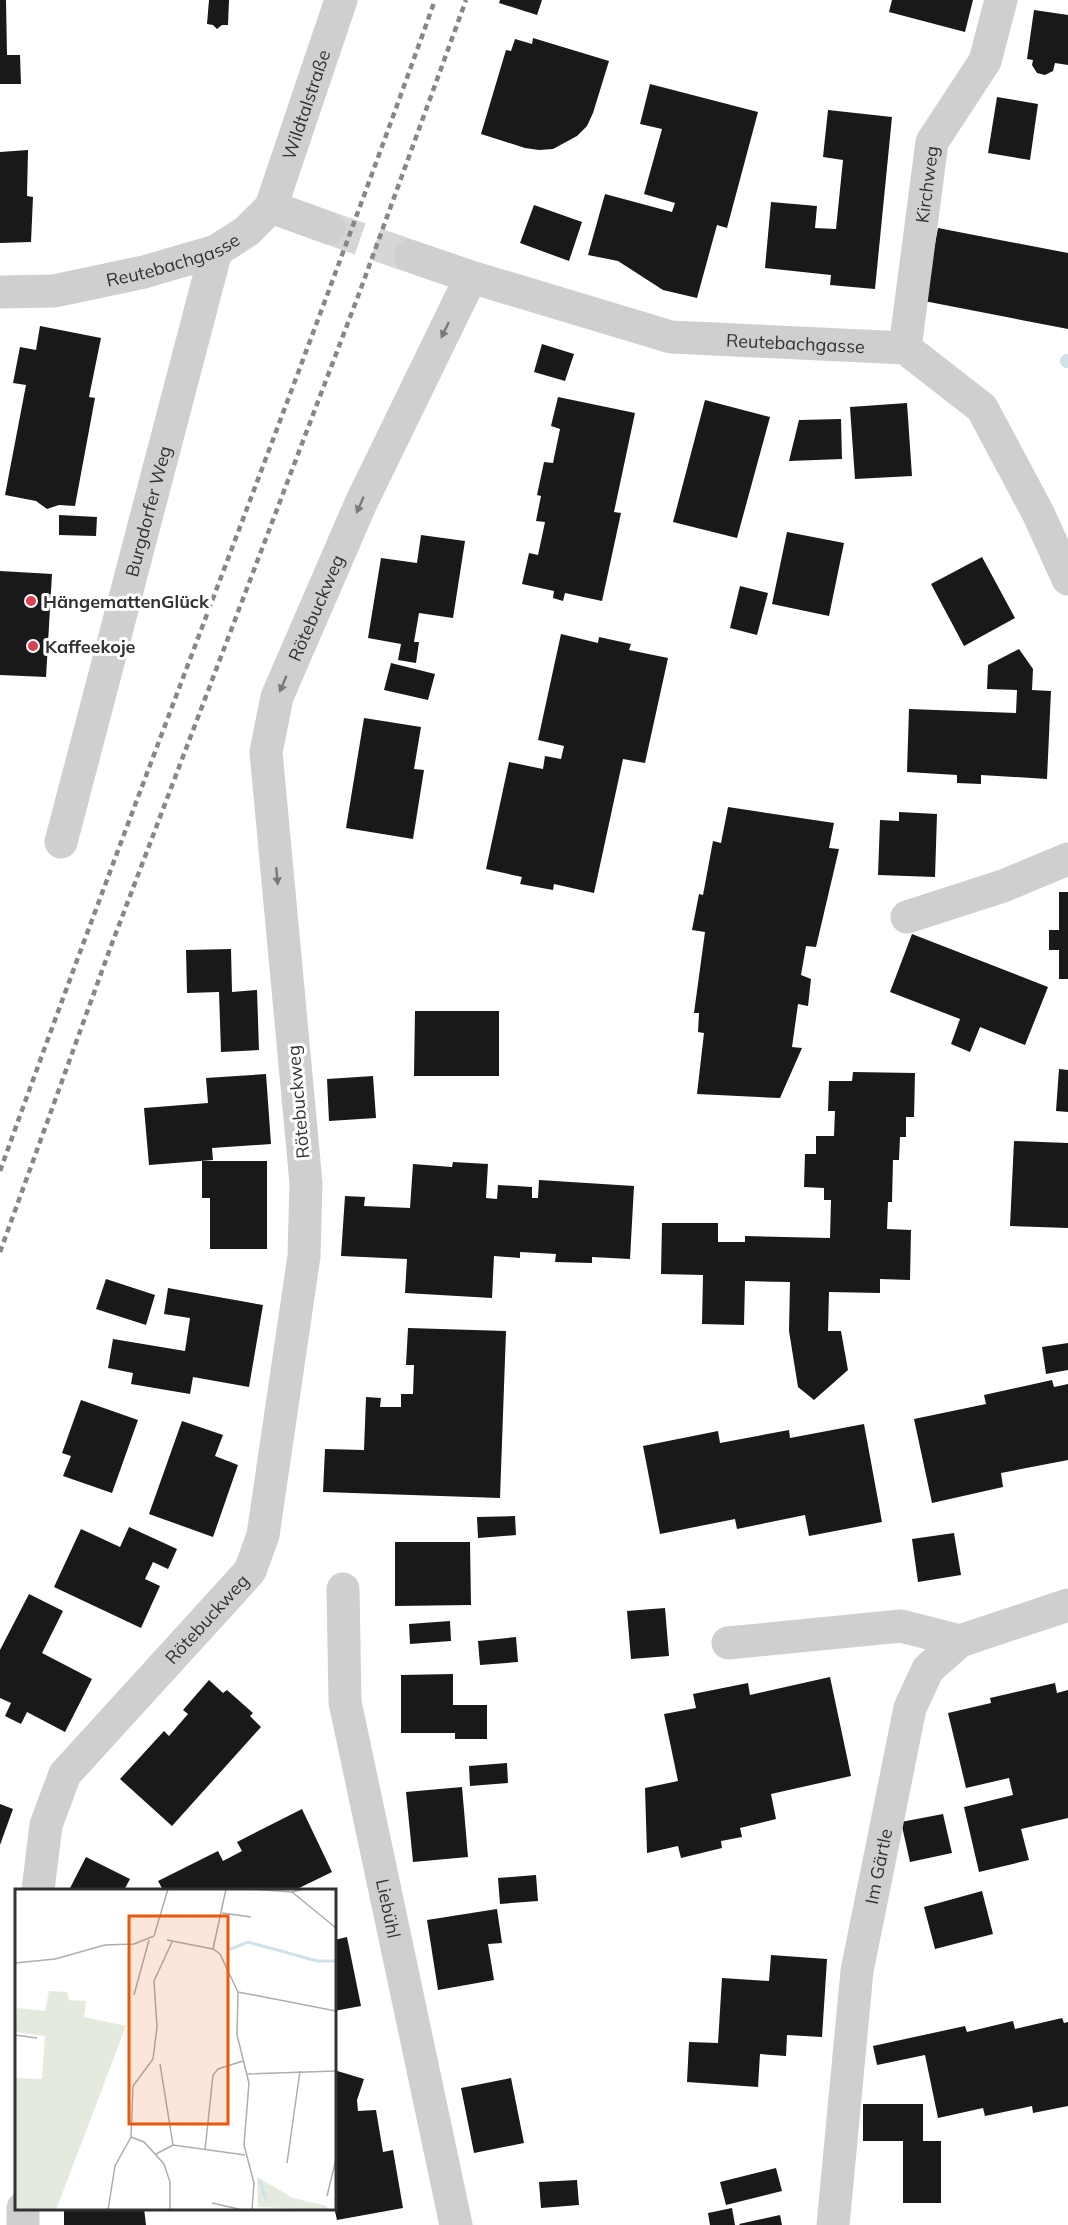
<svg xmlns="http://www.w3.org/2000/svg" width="1068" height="2225" font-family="Mulish,sans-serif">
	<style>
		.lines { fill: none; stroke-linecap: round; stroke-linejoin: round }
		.stream { stroke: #cfe1eb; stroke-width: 14 }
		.building { fill: #191919 }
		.minor-tunnel { stroke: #d6d6d6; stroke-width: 33; stroke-dasharray: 33 16; stroke-linecap: butt }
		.minor { stroke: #cfcfcf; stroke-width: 33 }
		.rail { stroke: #878787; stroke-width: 4.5; stroke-dasharray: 6 4.5; stroke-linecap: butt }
		.oneway { fill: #797979 }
		.poi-dot { fill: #db4153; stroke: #fff; stroke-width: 2 }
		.labels { text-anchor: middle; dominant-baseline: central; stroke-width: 6; stroke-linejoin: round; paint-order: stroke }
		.street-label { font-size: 18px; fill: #323232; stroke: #fff }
		.poi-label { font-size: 18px; font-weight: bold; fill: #323232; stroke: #fff; text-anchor: start }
		.inset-river { fill: none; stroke: #cfe1eb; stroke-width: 3 }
		.inset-road { fill: none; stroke: #adadad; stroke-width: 1.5 }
		.view { fill: #e8590c; fill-opacity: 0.15; stroke: #e8590c; stroke-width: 3 }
		.inset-edge { fill: none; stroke: #323232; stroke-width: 3 }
	</style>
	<rect width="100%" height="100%" fill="#fff"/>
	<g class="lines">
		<path class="stream" d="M1067 361H1068"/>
	</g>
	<g class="building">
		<path d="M0 0H6L7 55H20L21 84H0Z"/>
		<path d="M209 0H229L228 25H222L217 29 213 25 207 24Z"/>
		<path d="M500 0H542L537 15 499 3Z"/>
		<path d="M892 0H973L965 32 889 12Z"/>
		<path d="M1034 10 1068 15V65L1055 63 1053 71 1045 75 1037 73 1032 65 1033 60 1027 59Z"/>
		<path d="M533 38 609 61 593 113 587 126 577 136 553 149 539 150 525 148 481 134 506 50 511 51 515 39 532 44Z"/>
		<path d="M650 84 758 112 727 228 717 225 697 298 663 290 618 261 588 255 605 194 672 212 675 203 644 194 662 129 640 124Z"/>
		<path d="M997 97 1038 104 1030 160 988 153Z"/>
		<path d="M828 110 892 117 875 289 830 285 831 275 765 268 771 202 817 206 815 228 836 229 843 160 823 157Z"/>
		<path d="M28 150 27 196 33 197 31 242 0 243V152Z"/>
		<path d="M534 205 582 222 569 261 520 243Z"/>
		<path d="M938 228 1068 253V329L924 301Z"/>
		<path d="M40 326 101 338 89 397 95 398 75 506 59 505 47 509 36 501 5 495 26 385 13 383 20 347 36 350Z"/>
		<path d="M542 344 574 354 565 381 534 372Z"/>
		<path d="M558 397 635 413 614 512 621 513 602 601 565 593 563 601 553 598 554 591 522 584 529 553 538 555 545 522 536 521 541 496 537 495 544 462 553 463 560 429 551 426Z"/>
		<path d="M705 400 770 417 737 538 673 522Z"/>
		<path d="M907 403 912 476 855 479 850 407Z"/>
		<path d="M841 419 842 459 789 461 799 420Z"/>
		<path d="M59 515 97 517 96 536 59 535Z"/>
		<path d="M787 532 844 543 829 616 772 604Z"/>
		<path d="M421 535 465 541 453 618 419 613 414 642H419L416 663 398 660 401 644 368 638 381 558 417 563Z"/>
		<path d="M982 557 1015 618 964 646 931 584Z"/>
		<path d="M0 571 52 574 46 677 0 675Z"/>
		<path d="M740 586 768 593 757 635 730 628Z"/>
		<path d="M561 634 598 643 599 637 631 644 629 650 668 658 645 763 623 759 594 893 554 884 553 890 520 884 522 877 486 869 509 762 543 769 545 756 561 759 564 746 538 740Z"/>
		<path d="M1019 649 1033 669 1032 690 1051 691 1047 779 981 775V784L957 783V775L907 772 909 709 1016 713 1017 690 987 689 988 665Z"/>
		<path d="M391 663 435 674 428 700 384 690Z"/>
		<path d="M364 718 421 727 414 769 424 770 413 839 346 828Z"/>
		<path d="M728 807 834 823 829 848 839 849 816 947 806 946 801 975 811 979 808 1006 798 1004 792 1047 802 1048 780 1098 697 1094 704 1033 698 1032 699 1013H694L705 932 692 930 699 894 703 895 713 841 721 843Z"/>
		<path d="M899 812 937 814 935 877 878 875 880 820 899 821Z"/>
		<path d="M1059 892H1068V979H1059V950H1049V930H1059Z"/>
		<path d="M912 934 1048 987 1025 1045 980 1027 970 1052 951 1044 960 1019 890 992Z"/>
		<path d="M231 949 232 992 257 990 259 1050 221 1052 219 992 187 993 186 950Z"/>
		<path d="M415 1011H499V1076H414Z"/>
		<path d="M1059 1069 1068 1070V1112L1056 1111Z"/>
		<path d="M853 1072 915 1073 914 1117H906V1137H900L899 1160H893L892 1202H888L887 1229 911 1230 910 1280 880 1279V1293L829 1292 828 1331H841L848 1370 814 1400 798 1387 789 1331 790 1282 745 1281 744 1325 702 1324 703 1275 661 1274 662 1223H718V1242H745V1236L830 1238 831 1200H824V1188L804 1187 805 1154H816V1136H834L835 1111H828L829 1081H852Z"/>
		<path d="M266 1074 271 1144 212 1148 213 1160 149 1165 144 1108 208 1103 206 1078Z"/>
		<path d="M373 1076 376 1118 329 1121 327 1079Z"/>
		<path d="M1014 1141 1068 1143V1228L1010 1226Z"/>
		<path d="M202 1161H267V1249H210V1198H202Z"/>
		<path d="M453 1162 488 1164 486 1198 497 1199 498 1185 532 1187V1198H538L539 1180 634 1186 630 1259 592 1257V1263L555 1262 556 1254 520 1252V1258L494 1256 492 1298 405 1293 407 1259 341 1256 345 1196 365 1197 364 1206 410 1208 413 1164 452 1167Z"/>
		<path d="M106 1279 155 1295 146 1325 96 1309Z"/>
		<path d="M168 1288 263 1305 249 1387 193 1377 190 1394 131 1384 133 1373 108 1368 113 1339 185 1351 190 1318 164 1314Z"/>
		<path d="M408 1328 506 1331 500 1498 323 1492 325 1449 364 1450 366 1397 381 1398 380 1407H401V1394H413L414 1365H406Z"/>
		<path d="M1068 1343V1370L1046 1374 1042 1347Z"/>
		<path d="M1052 1380 1054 1387 1068 1384V1460L1001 1473 1003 1487 932 1503 914 1419 986 1404 984 1395Z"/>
		<path d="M81 1400 138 1420 112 1493 63 1476 71 1456 62 1453Z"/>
		<path d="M182 1421 223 1435 215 1456 238 1465 213 1537 149 1514Z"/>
		<path d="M864 1424 882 1522 809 1536 805 1515 737 1529 735 1519 660 1534 643 1446 718 1431 720 1443 789 1430 790 1438Z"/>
		<path d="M515 1516 516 1535 478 1538 477 1517Z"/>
		<path d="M129 1527 177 1549 168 1569 153 1562 145 1579 160 1586 141 1628 54 1587 81 1529 120 1547Z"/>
		<path d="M954 1533 961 1575 918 1582 912 1539Z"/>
		<path d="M395 1542H470L471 1605 395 1606Z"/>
		<path d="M29 1594 63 1611 42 1653 92 1679 65 1732 27 1712 21 1724 5 1716 11 1703 0 1698V1650Z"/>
		<path d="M665 1608 669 1656 631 1659 627 1611Z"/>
		<path d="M450 1621 451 1641 410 1644 409 1624Z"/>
		<path d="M516 1637 518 1662 480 1665 478 1641Z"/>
		<path d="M453 1674V1705H487V1739H455V1733H401V1675Z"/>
		<path d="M830 1677 851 1776 771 1794 776 1819 740 1828 742 1837 721 1841 722 1848 681 1858 678 1846 647 1853 645 1788 678 1781 664 1714 696 1708 693 1694 748 1683 750 1695Z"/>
		<path d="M209 1680 223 1693 227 1690 253 1713 250 1716 261 1727 172 1826 120 1779 164 1731 169 1736 188 1714 183 1710Z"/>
		<path d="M1055 1683 1057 1693 1068 1690V1818L1021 1829 1029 1860 979 1872 964 1807 1013 1795 1009 1778 966 1788 948 1713 991 1703 990 1698Z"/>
		<path d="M507 1763 508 1783 470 1786 469 1766Z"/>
		<path d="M462 1787 468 1857 413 1862 406 1792Z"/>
		<path d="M0 1804 13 1809 0 1845Z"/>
		<path d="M302 1809 332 1872 295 1890H163L158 1881 218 1851 223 1861 242 1851 237 1842Z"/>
		<path d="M943 1814 952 1853 910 1862 901 1822Z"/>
		<path d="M86 1857 130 1879 124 1890H69Z"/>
		<path d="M536 1875 538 1901 500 1904 498 1878Z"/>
		<path d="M982 1891 993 1934 935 1949 924 1907Z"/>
		<path d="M497 1909 502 1943 488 1944 494 1980 438 1990 427 1920Z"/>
		<path d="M347 1937 361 2006 334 2011V1940Z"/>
		<path d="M771 1955 827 1959 822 2037 787 2035 786 2056 760 2054 758 2087 687 2082 689 2042 718 2043 722 1978 769 1981Z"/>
		<path d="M1062 2018 1064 2023 1068 2022V2106L1033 2113 1032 2106 985 2116 983 2108 938 2118 925 2055 877 2065 873 2046 965 2026 967 2032 1013 2021 1015 2029Z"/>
		<path d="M334 2070 364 2079 357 2100 358 2111 376 2110 383 2152 393 2150 403 2208 337 2220 334 2207Z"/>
		<path d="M511 2078 524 2143 474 2153 461 2088Z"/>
		<path d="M863 2104H923V2141H941V2203H903V2141H863Z"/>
		<path d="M776 2168 782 2191 726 2205 720 2182Z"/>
		<path d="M577 2180 579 2205 541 2208 539 2182Z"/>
		<path d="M64 2208H144L146 2225H64Z"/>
		<path d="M732 2208 735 2225H710L708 2213Z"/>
		<path d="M780 2215 782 2225H740L739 2224Z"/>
	</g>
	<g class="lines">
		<path class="minor-tunnel" d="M329 228 410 256"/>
		<g class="minor">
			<path d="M271 207 329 228"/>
			<path id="s1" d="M410 256 471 277 671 337 905 348 982 408 1038 513 1068 579"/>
			<path id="s2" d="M0 292 54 291 144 272 216 251 247 231 271 207 341 0"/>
			<path id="s3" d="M905 348 932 142 985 61 1001 0"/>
			<path id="s4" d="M61 842 216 251"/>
			<path d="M907 917 1003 886 1068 859"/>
			<path id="s5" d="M343 1589 345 1702 456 2225"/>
			<path d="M728 1643 901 1626 960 1641"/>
			<path id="s6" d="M38 1890 46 1825 65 1774 250 1571 263 1535 304 1256 306 1183 266 752 277 697 361 503 471 277"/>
			<path d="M23 2208V2225"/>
			<path id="s7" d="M833 2225 857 1971 910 1708 928 1669 960 1641 1068 1605"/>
		</g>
		<g class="rail">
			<path d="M0 1171C141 779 295 392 435 0"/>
			<path d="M0 1252 111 946 360 291 466 0"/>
		</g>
	</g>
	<defs><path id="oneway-solid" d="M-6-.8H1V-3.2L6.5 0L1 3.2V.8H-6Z" transform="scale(1.5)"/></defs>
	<g class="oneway">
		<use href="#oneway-solid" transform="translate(445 330) rotate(116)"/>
		<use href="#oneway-solid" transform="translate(360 505) rotate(114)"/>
		<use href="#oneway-solid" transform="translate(283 684) rotate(113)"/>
		<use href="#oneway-solid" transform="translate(277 876) rotate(85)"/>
	</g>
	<g class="poi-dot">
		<circle cx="31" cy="601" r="6"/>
		<circle cx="33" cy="646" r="6"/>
	</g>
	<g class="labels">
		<g class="street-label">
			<text stroke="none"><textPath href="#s2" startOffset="400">Wildtalstraße</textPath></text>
			<text stroke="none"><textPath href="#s3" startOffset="165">Kirchweg</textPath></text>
			<text stroke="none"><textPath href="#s2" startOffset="177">Reutebachgasse</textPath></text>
			<text stroke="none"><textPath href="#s1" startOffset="398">Reutebachgasse</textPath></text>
			<text stroke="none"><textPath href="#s4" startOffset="342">Burgdorfer Weg</textPath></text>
			<text stroke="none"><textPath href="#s6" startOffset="1374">Rötebuckweg</textPath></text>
			<text transform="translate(298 1102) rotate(-95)">Rötebuckweg</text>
			<text stroke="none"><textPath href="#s6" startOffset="330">Rötebuckweg</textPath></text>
			<text stroke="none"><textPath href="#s7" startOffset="362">Im Gärtle</textPath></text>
			<text stroke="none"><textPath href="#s5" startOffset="324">Liebühl</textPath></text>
		</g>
		<g class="poi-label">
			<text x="43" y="601">HängemattenGlück</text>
			<text x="45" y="646">Kaffeekoje</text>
		</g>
	</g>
	<g transform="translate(15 1889)">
		<rect width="321" height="321" fill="#fff"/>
		<path d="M34 102 52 103 54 111 71 112 69 128 111 137 41 321H0V189L27 190 30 147 0 143 2 119 30 122ZM242 288 278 309 312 317V321L243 318Z" fill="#e5eade"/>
		<path class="inset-river" d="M213 61 233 53 302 72H321M245 292 251 311"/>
		<path class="inset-road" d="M235 0 277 3 289 0M277 3 321 39M207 24 236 28M139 47 153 0M152 51 198 60 205 65 223 103M198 60 211 0M0 74 40 70 90 56 119 55 139 47M223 103 222 146 234 194 229 256 239 294 237 321M223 103 321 122M119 106 134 51M0 146 22 149M145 175 158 256M232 185 321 182M116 248 118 197 138 170 142 138 139 92 157 53M116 248 129 253 149 275 155 293V321M190 261 198 186 203 180 228 172M141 265 158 256 230 266M272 274 285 182M312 307 321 270M197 314 228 321M93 321 100 277 116 248"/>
		<path class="view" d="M114 27H213V235H114Z"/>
		<rect width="321" height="321" class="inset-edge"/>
	</g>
</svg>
